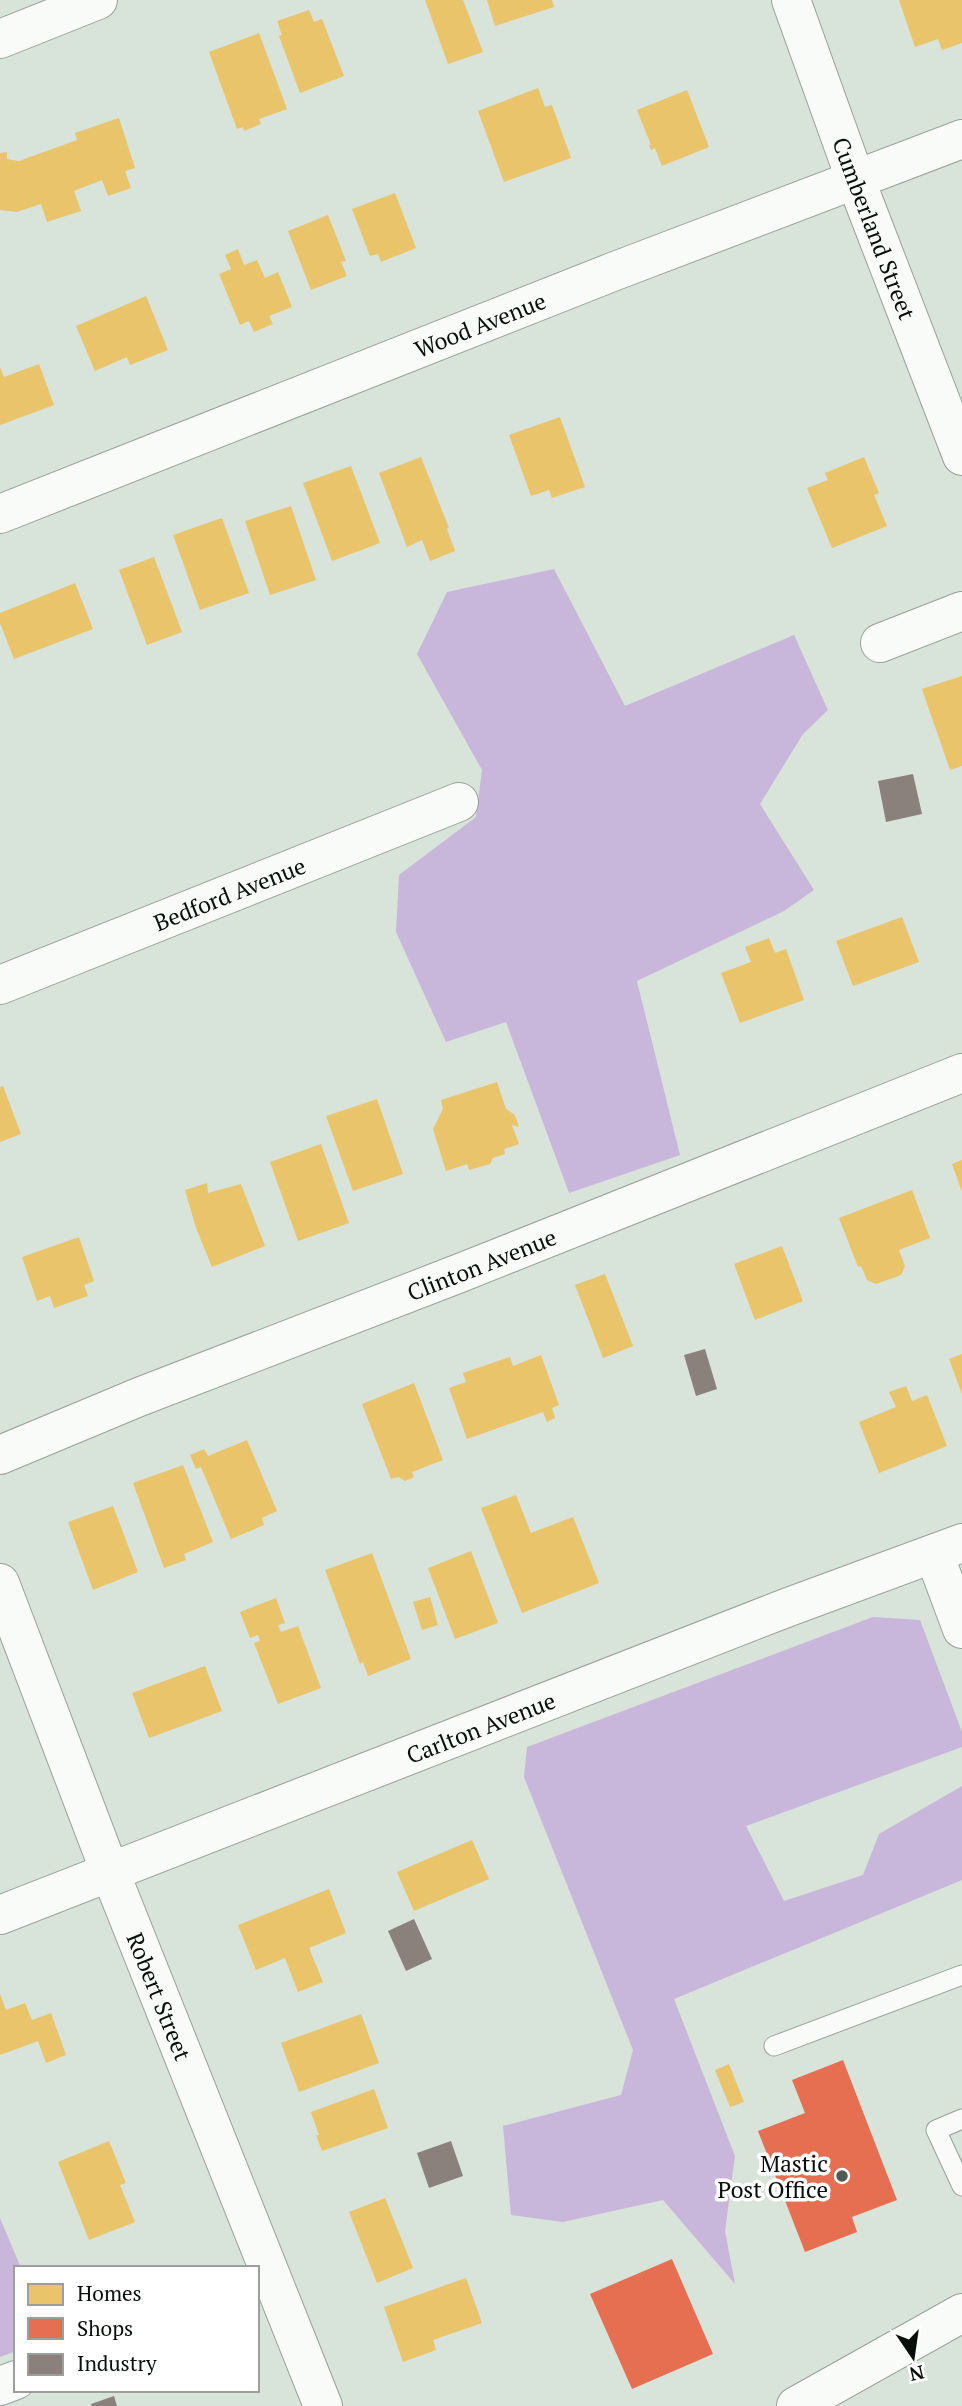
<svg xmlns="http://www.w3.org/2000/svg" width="962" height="2406" font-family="'PT Serif',serif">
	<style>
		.forest { fill: #c8b6db }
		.homes { fill: #e9c46a }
		.shops { fill: #e76f51 }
		.industry { fill: #8a817c }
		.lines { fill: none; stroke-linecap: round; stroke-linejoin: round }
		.lane-casing { stroke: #98a19a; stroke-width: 21 }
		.street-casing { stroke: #98a19a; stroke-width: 40 }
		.primary-casing { stroke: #98a19a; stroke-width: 40 }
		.lane { stroke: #f9fbf9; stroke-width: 19 }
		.street { stroke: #f9fbf9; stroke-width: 38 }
		.primary { stroke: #f9fbf9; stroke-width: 38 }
		.poi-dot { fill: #515953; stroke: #fff; stroke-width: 2.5 }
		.labels { text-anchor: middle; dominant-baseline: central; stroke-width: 7; stroke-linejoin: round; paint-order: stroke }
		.street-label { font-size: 23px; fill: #080f0a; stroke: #fff }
		.poi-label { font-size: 23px; fill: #080f0a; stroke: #fff; text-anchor: end }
	</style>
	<rect width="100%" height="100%" fill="#d8e3da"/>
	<g class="forest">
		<path d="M554 569 625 706 794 635 828 710 803 734 760 804 814 890 784 911 637 981 680 1155 569 1193 506 1022 446 1042 396 932 399 875 476 817 482 770 417 654 447 592Z"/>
		<path d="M873 1617 920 1620 962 1732V1747L746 1826 784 1901 863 1875 879 1834 962 1786V1880L674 1999 735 2156 725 2231 735 2284 663 2200 563 2222 511 2215 503 2126 621 2095 633 2050 524 1777 527 1747Z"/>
		<path d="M0 2218 21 2268H16V2351L0 2357Z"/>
	</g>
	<g class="homes">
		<path d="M425 0H463L483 52 448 64Z"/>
		<path d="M487 0H552L554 7 495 26Z"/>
		<path d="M899 0H962V43L942 50 938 39 915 47Z"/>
		<path d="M309 10 314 22 322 19 344 76 300 93 279 36 282 35 277 21Z"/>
		<path d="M259 33 287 109 259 119 261 124 244 131 243 127 237 129 209 52Z"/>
		<path d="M538 88 545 107 552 105 571 158 504 182 478 111Z"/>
		<path d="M687 90 709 147 662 166 655 148 651 150 649 145H651L637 110Z"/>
		<path d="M119 118 135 168 125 171 131 188 108 196 102 180 74 191 81 211 47 222 41 204 17 212 0 210V153L7 152V159L19 161 77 140 75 133Z"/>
		<path d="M395 193 416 248 381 262 378 254 370 256 352 209Z"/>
		<path d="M328 215 346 261 341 262 347 276 311 290 288 231Z"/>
		<path d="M238 249 244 265 257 260 265 278 278 272 292 307 269 316 273 324 254 332 249 321 240 325 219 274 231 269 225 255Z"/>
		<path d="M146 296 168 350 130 365 127 357 95 371 76 326Z"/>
		<path d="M39 364 54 405 0 425V367L4 377Z"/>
		<path d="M560 417 585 487 552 498 549 490 531 496 509 435Z"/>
		<path d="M421 457 449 528 447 529 455 551 430 561 422 540 407 547 379 473Z"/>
		<path d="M864 457 879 493 874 495 887 526 832 548 807 488 828 480 825 473Z"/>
		<path d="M351 466 380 543 332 561 303 483Z"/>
		<path d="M291 506 316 580 270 595 245 521Z"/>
		<path d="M222 518 249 593 200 610 173 535Z"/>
		<path d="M154 557 182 632 147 645 119 570Z"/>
		<path d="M75 583 93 629 14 659 0 623V613Z"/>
		<path d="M962 676V766L950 770 922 689Z"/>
		<path d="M902 917 919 962 853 986 836 941Z"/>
		<path d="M769 938 775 953 786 949 804 1000 740 1023 721 973 751 962 745 947Z"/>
		<path d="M497 1082 506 1109 515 1115 519 1127 512 1125 519 1144 504 1149 505 1154 493 1158 490 1164 469 1170 467 1164 446 1171 433 1129 443 1109 441 1100Z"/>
		<path d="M3 1086 21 1134 0 1142V1087Z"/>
		<path d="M377 1099 403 1174 353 1191 326 1116Z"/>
		<path d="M321 1144 349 1223 298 1241 270 1162Z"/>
		<path d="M962 1160V1192L952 1164Z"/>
		<path d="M207 1183 208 1193 241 1184 265 1246 212 1267 196 1228 185 1190Z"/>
		<path d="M912 1190 930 1238 899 1250 905 1266 901 1275 876 1284 867 1280 861 1266 858 1267 839 1218Z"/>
		<path d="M79 1237 94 1281 84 1285 88 1296 54 1308 50 1296 37 1301 22 1257Z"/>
		<path d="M782 1246 803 1301 755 1320 734 1264Z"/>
		<path d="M605 1274 633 1346 603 1358 575 1285Z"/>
		<path d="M962 1354V1394L949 1359Z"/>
		<path d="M541 1355 559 1405 552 1408 555 1418 547 1422 543 1412 467 1439 449 1388 466 1382 463 1373 510 1357 513 1366Z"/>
		<path d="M414 1383 443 1460 412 1472 414 1477 405 1481 399 1477 391 1479 362 1404Z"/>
		<path d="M906 1386 912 1401 927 1395 947 1446 879 1473 859 1422 896 1407 889 1392Z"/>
		<path d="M247 1440 277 1511 262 1518 264 1525 231 1539 201 1467 196 1469 190 1455 204 1449 208 1456Z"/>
		<path d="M183 1465 213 1542 184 1554 186 1560 164 1568 133 1483Z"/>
		<path d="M516 1495 531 1533 573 1517 599 1583 522 1613 481 1508Z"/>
		<path d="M113 1506 138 1572 93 1590 68 1522Z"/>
		<path d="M471 1551 498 1623 455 1639 428 1568Z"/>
		<path d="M372 1553 411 1659 368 1676 363 1662 360 1664 325 1570Z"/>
		<path d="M430 1597 438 1625 422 1630 413 1602Z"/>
		<path d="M276 1598 285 1623 278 1625 281 1632 298 1626 321 1688 278 1704 254 1643 260 1641 258 1635 250 1638 240 1612Z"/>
		<path d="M205 1666 222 1711 149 1738 132 1693Z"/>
		<path d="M472 1840 489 1879 414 1911 397 1872Z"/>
		<path d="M329 1889 346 1933 309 1948 323 1982 298 1992 285 1958 256 1970 238 1925Z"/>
		<path d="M0 1994 6 2010 25 2003 32 2020 51 2013 66 2055 46 2063 38 2041 0 2055Z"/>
		<path d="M361 2014 379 2063 299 2092 281 2043Z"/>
		<path d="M729 2064 744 2102 730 2107 715 2070Z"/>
		<path d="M374 2089 388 2128 322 2151 316 2135H319L311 2112Z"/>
		<path d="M109 2141 126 2183 120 2185 135 2222 89 2240 58 2162Z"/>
		<path d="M385 2198 413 2268 377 2283 349 2212Z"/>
		<path d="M466 2278 482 2323 433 2340 436 2350 403 2362 384 2307Z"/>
	</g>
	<g class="shops">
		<path d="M843 2060 897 2200 852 2217 857 2232 805 2252 758 2131 805 2113 792 2080Z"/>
		<path d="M672 2259 713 2354 632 2389 590 2294Z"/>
	</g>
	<g class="industry">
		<path d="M913 774 922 814 886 822 878 781Z"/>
		<path d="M705 1349 717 1389 696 1396 684 1355Z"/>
		<path d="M414 1919 432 1959 406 1971 388 1931Z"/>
		<path d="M451 2141 463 2176 429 2188 417 2153Z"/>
		<path d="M114 2396 117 2406H92L91 2404Z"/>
	</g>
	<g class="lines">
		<defs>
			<g id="lane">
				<path d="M774 2046 962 1975"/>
				<path d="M962 2119 936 2130 962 2186"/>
			</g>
			<g id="street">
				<path id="s1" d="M791 0 856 181 962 456"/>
				<path d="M0 39 98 0"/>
				<path id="s2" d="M0 514 615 271 962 139"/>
				<path d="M880 643 962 611"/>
				<path id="s3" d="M0 985 459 802"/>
				<path id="s4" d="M0 1455 139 1397 460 1273 962 1073"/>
				<path d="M934 1554 962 1629"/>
				<path id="s5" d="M0 1583 110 1872 323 2406"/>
				<path id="s6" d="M0 1915 786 1608 962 1543"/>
				<path d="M0 2386 16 2380"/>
			</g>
			<path id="primary" d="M796 2406 962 2313"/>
		</defs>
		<use href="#lane" class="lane-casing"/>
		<use href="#street" class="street-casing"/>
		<use href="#primary" class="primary-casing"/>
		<use href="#lane" class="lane"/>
		<use href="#street" class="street"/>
		<use href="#primary" class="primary"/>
	</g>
	<circle class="poi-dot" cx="842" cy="2176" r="7"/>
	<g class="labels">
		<g class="street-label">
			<text stroke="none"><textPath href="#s1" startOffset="243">Cumberland Street</textPath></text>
			<text stroke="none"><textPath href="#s2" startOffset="516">Wood Avenue</textPath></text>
			<text stroke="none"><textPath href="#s3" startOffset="247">Bedford Avenue</textPath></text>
			<text stroke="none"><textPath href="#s4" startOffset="518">Clinton Avenue</textPath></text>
			<text stroke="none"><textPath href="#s6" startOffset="516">Carlton Avenue</textPath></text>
			<text stroke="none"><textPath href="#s5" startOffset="443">Robert Street</textPath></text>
		</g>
		<g class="poi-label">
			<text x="828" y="2163">Mastic<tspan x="828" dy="26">Post Office</tspan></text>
		</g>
	</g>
	<rect x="14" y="2266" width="245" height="126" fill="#ffffff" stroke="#9c9f9d" stroke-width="2"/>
	<rect x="28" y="2284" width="35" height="21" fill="#e9c46a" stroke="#9c9f9d" stroke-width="2"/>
	<text x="77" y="2301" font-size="21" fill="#080f0a">Homes</text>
	<rect x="28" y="2318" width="35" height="21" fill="#e76f51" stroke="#9c9f9d" stroke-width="2"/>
	<text x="77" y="2336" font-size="21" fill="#080f0a">Shops</text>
	<rect x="28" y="2354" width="35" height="21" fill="#8a817c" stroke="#9c9f9d" stroke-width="2"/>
	<text x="77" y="2371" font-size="21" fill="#080f0a">Industry</text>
	<g transform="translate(913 2357) rotate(167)" stroke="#ffffff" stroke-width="5" paint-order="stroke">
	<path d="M0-5L12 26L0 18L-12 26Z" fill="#080f0a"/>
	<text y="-10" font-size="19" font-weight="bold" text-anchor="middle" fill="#080f0a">N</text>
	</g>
</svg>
